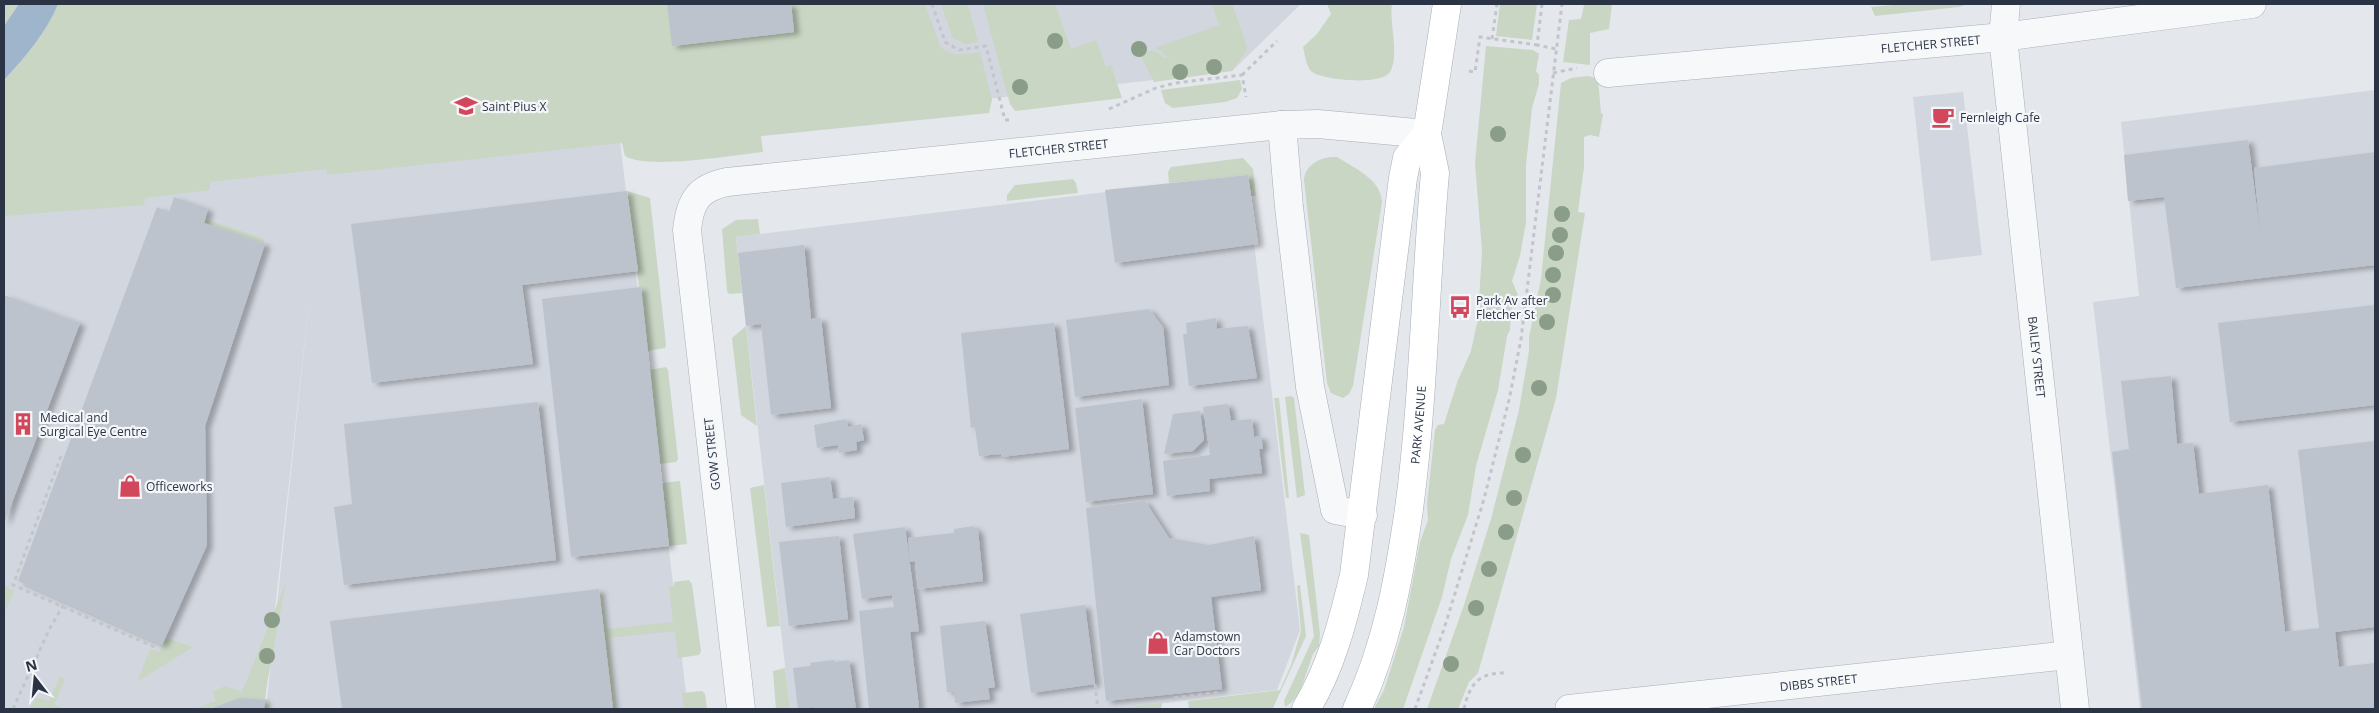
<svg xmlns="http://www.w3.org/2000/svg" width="2379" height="713" font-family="'Open Sans',sans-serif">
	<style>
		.built { fill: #d2d6de }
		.green { fill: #c9d6c4 }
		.water { fill: #9eb5cc }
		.building { fill: #bdc3cc; filter: url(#shadow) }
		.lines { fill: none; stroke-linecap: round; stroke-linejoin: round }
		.street-casing { stroke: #a8aeb7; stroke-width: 29 }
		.secondary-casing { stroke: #a8aeb7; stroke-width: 29 }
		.path { stroke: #c2c5cb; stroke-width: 3; stroke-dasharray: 4 4; stroke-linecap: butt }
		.street { stroke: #f7f8fa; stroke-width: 28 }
		.secondary { stroke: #fff; stroke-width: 28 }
		.tree { fill: #899d88 }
		.labels { text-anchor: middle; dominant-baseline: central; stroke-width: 4.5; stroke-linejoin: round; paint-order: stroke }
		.street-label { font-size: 12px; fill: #2a3445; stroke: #f4f6f9 }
		.poi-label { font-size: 12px; fill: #2a3445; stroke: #f4f6f9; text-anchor: start }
	</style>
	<defs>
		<filter id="shadow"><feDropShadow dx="5.5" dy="3" stdDeviation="2.5" flood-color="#0004"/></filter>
	</defs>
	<rect width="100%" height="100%" fill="#e4e7ec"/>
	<g class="built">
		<path d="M4 4H1301L1232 71 620 141 688 709H266L311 283 264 709H4Z"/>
		<path d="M2375 90V709H2140L2093 302 2139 296 2121 122Z"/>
		<path d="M1963 92 1982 255 1931 261 1913 97Z"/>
		<path d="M1246 175 1300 630 1277 690 1114 709H790L736 237Z"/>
	</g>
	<g class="green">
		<path d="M4 4H19L4 26Z"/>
		<path d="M58 4H667L673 46 794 32 791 4H925L940 46C952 58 964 54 980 52L992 100 989 113 761 136 763 152C733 155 648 170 625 156L622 143 327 175V169L210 182V190L145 198 144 205 4 216V80C25 57 46 33 58 4Z"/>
		<path d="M941 4H968L978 42 966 44 953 38Z"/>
		<path d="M983 4H1055L1071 49 1096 40 1106 67 1111 65 1122 98 1015 111 1010 104Z"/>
		<path d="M1212 4H1232L1246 44 1247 50 1232 71 1154 82 1140 54 1152 50 1162 55 1163 58 1171 56H1165L1161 51 1155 48 1219 25Z"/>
		<path d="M1327 4H1392C1389 24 1400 55 1390 72 1381 86 1324 80 1312 72 1306 67 1305 55 1303 47L1317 34 1331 14Z"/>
		<path d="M1500 4H1537L1532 40 1496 36Z"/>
		<path d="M1579 4H1612L1609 29 1590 33V65L1563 62 1569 20 1581 19 1584 5Z"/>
		<path d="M1906 4H1967L1959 7 1875 16 1871 7Z"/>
		<path d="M1486 46 1533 50 1539 54 1536 71 1539 75V84L1532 108 1526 165V222L1520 256 1512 281 1518 295 1511 310 1510 330 1507 336 1498 390 1476 466 1468 515 1451 559 1442 597 1403 709H1374L1384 690 1404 627 1420 542 1428 520 1427 504 1435 430 1438 425 1444 424 1458 380 1471 351 1480 309 1479 301 1482 251 1475 163Z"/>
		<path d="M1588 76 1598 79 1601 113 1603 114 1599 137 1590 135 1584 137V167L1578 212 1585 213 1556 398 1478 673 1469 682 1458 709H1427L1464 605 1491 519 1519 410 1529 351V337L1541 279 1561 83 1571 78Z"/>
		<path d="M1240 80 1242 89 1237 98 1225 102 1173 108 1165 103 1161 90Z"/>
		<path d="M1332 157H1337C1354 168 1381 179 1382 202L1353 386 1349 394 1343 398 1331 393 1327 383 1304 180C1305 166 1318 158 1332 157Z"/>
		<path d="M1243 158 1253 169 1256 196H1251L1248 175 1169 183 1168 172 1171 167Z"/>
		<path d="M1073 179 1076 183 1078 193 1007 201V195L1015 185Z"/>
		<path d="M627 191 650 198 666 344 665 348 647 351Z"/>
		<path d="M205 219 264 239 263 243 204 223Z"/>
		<path d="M758 219 760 234 736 237 742 293 729 294 727 291 722 229 736 220Z"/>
		<path d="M746 326 757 426 741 415 732 338Z"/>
		<path d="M666 367 668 370 678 459 676 462 660 464 649 370Z"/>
		<path d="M1291 396 1294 398 1305 495 1297 498 1285 397Z"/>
		<path d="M1274 398H1279L1289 498H1286Z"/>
		<path d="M680 481 687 544 669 546 662 483Z"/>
		<path d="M764 485 780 626 767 627 750 488Z"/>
		<path d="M1300 533 1309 535 1320 634 1319 646 1313 654 1299 694 1292 702 1285 707 1284 701 1314 636Z"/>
		<path d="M689 580 692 584 701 651 699 655 678 658 675 631 609 638 617 709H613L600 595 603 594 607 629 673 622 669 587 674 586V582Z"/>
		<path d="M286 582 267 684 265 699H270V709H264L265 700 239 698 209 709H194L216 701 213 691 225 686 242 692Z"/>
		<path d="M4 585 14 591 4 614Z"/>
		<path d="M1300 585 1306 636 1273 708 1189 709 1188 701 1280 690 1291 665 1301 631 1297 586Z"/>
		<path d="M166 638 193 647 137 682 150 649 159 652Z"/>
		<path d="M785 668 790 709H776L773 671Z"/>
		<path d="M60 677 65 679 54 705 66 709H30L36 697 49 701Z"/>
		<path d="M702 691 705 694 707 709H684L682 693Z"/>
		<path d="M1162 703 1161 709H1114Z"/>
	</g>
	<path class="water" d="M19 4H58C46 33 25 57 4 80V26Z"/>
	<g class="building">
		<path d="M667 4H791L794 32 672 46Z"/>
		<path d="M2248 140 2261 240 2254 168 2375 152V265L2176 288 2164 197 2128 201 2124 155Z"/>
		<path d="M1248 175 1258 244 1115 263 1105 190Z"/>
		<path d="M627 191 638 271 522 285 533 364 372 383 351 224Z"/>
		<path d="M174 197 208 209 204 223 265 244 205 426 207 545 162 645 18 581 157 207 169 212Z"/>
		<path d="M804 245 811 319 821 318 831 408 771 415 761 324 746 326 738 253Z"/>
		<path d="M641 287 669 546 571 557 542 299Z"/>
		<path d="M4 295 80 323 4 524Z"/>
		<path d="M2375 305V405L2230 422 2218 323Z"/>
		<path d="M1149 309 1163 327 1169 385 1075 397 1066 320Z"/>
		<path d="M1216 318 1217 329 1248 326 1257 378 1189 386 1183 334H1187L1186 323Z"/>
		<path d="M1054 323 1069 449 1001 457V454L979 456 975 427 971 428 961 333Z"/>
		<path d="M2171 376 2177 444 2193 443 2199 494 2268 485 2285 632 2319 628 2298 450 2375 441V627L2335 632 2339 667 2375 663V709H2142L2112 452 2129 449 2121 381Z"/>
		<path d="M1142 399 1153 494 1086 502 1075 408Z"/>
		<path d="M538 402 556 560 344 585 334 507 352 504 344 424Z"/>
		<path d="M1228 404 1231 421 1252 419 1254 437 1261 436 1263 449H1259L1262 473 1209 479 1210 491 1167 496 1163 461 1210 455 1203 407Z"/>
		<path d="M1200 411 1204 440 1193 451 1164 454 1173 414Z"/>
		<path d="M846 419 848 427 861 424 864 440 856 442 857 450 839 453 838 445 817 448 814 425Z"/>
		<path d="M830 477 833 499 853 497 855 518 786 527 781 483Z"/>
		<path d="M1145 501 1169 538 1209 545 1254 536 1261 590 1211 597 1222 689 1106 701 1086 508Z"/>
		<path d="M974 526 975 530H978L983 581 918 589 915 561 910 562 908 538 954 533V529Z"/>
		<path d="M905 527 919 631 910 632 919 708 869 709 859 611 894 607 892 595 862 599 853 534Z"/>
		<path d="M839 536 848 619 789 626 779 542Z"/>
		<path d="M599 589 613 709H342L330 621Z"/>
		<path d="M1085 605 1095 684 1031 693 1020 614Z"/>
		<path d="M985 621 995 687 988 688 990 699 955 703 954 692H947L940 626Z"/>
		<path d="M834 660V662L849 660 856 709H814V707L798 709 793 668 811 666 810 663Z"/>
		<path d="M239 698 265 700 264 709H210Z"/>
	</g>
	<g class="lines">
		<defs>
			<g id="street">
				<path id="s1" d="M2006 4 2003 37 2075 709"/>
				<path id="s2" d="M1608 73 2003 37 2252 4"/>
				<path d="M1282 125 1289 207 1310 387 1335 510 1363 515"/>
				<path id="s3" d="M741 709 687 230C690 201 698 188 727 182L1282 125 1318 124 1427 134"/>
				<path id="s4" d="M1569 709 2069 655"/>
			</g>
			<g id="secondary">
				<path d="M1306 709C1331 668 1343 621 1354 575L1403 178 1407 158 1427 134"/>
				<path id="s5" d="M1357 709C1387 645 1399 578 1409 509 1424 397 1425 285 1435 173L1427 134 1447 4"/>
			</g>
		</defs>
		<use href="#street" class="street-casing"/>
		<use href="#secondary" class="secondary-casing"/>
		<g class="path">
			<path d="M932 4 945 42 959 50 986 46 1005 120H1009"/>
			<path d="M1542 4 1537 45 1556 49"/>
			<path d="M1492 39 1497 4"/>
			<path d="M1469 71 1475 72 1480 37 1537 45"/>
			<path d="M1553 73 1577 68"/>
			<path d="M1242 75 1277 41"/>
			<path d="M1109 109 1156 88 1175 83 1242 75 1246 97"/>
			<path d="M61 456 13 585 157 648"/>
			<path d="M1095 684 1098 709"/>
			<path d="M1174 698 1222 692"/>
			<path d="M13 709 49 630 65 602"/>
			<path d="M1415 709 1444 629 1484 499 1509 400 1521 339 1562 4"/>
			<path d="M1464 709C1470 682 1480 672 1508 673"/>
		</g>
		<use href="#street" class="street"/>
		<use href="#secondary" class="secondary"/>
	</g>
	<g class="tree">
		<circle cx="1055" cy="41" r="8"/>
		<circle cx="1139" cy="49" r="8"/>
		<circle cx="1214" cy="67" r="8"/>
		<circle cx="1180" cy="72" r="8"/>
		<circle cx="1020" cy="87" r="8"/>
		<circle cx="1498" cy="134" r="8"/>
		<circle cx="1562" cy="214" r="8"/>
		<circle cx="1560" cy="235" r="8"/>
		<circle cx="1556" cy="253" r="8"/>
		<circle cx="1553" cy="275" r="8"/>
		<circle cx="1553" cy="295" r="8"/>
		<circle cx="1547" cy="322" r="8"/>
		<circle cx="1539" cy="388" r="8"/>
		<circle cx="1523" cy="455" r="8"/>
		<circle cx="1514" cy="498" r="8"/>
		<circle cx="1506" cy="532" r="8"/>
		<circle cx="1489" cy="569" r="8"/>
		<circle cx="1476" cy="608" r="8"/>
		<circle cx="272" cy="620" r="8"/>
		<circle cx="267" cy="656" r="8"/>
		<circle cx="1451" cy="664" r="8"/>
	</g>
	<defs>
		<symbol id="school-bare" viewBox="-9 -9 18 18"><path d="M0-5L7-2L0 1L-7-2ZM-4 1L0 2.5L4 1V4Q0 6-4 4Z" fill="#d3475c" stroke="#f4f6f9" stroke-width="2.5" paint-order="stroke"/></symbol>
		<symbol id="cafe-bare" viewBox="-9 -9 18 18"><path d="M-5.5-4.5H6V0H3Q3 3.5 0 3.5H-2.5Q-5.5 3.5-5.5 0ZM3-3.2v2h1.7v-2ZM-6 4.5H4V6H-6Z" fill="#d3475c" stroke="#f4f6f9" stroke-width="2.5" paint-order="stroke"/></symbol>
		<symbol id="bus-bare" viewBox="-9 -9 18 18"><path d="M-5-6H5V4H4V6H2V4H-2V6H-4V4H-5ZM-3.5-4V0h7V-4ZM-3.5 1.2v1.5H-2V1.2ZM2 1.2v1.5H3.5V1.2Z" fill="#d3475c" stroke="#f4f6f9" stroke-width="2.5" paint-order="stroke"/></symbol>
		<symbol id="building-bare" viewBox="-9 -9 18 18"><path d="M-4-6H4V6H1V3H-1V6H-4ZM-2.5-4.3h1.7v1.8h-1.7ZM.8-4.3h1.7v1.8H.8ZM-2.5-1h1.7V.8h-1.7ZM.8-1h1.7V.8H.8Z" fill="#d3475c" stroke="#f4f6f9" stroke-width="2.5" paint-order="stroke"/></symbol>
		<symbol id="shop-bare" viewBox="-9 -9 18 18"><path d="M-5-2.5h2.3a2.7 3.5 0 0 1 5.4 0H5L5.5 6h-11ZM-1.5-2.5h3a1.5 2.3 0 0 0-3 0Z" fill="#d3475c" stroke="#f4f6f9" stroke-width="2.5" paint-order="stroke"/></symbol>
	</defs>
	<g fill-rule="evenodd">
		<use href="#school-bare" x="450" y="90" width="32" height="32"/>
		<use href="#cafe-bare" x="1927" y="101" width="32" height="32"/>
		<use href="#bus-bare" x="1444" y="291" width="32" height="32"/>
		<use href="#building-bare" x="7" y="408" width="32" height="32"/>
		<use href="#shop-bare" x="114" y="470" width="32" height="32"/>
		<use href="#shop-bare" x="1142" y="627" width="32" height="32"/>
	</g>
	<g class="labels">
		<g class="street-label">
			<text stroke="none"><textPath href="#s2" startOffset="324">FLETCHER STREET</textPath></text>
			<text stroke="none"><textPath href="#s3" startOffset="884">FLETCHER STREET</textPath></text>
			<text stroke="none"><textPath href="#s1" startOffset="355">BAILEY STREET</textPath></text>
			<text stroke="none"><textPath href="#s5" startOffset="292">PARK AVENUE</textPath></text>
			<text transform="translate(712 454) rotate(-96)">GOW STREET</text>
			<text stroke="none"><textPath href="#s4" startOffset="251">DIBBS STREET</textPath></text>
		</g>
		<g class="poi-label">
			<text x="482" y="106">Saint Pius X</text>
			<text x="1960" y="117">Fernleigh Cafe</text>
			<text x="1476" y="300">Park Av after<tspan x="1476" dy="14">Fletcher St</tspan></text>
			<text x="40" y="417">Medical and<tspan x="40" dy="14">Surgical Eye Centre</tspan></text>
			<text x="146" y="486">Officeworks</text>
			<text x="1174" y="636">Adamstown<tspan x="1174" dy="14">Car Doctors</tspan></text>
		</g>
	</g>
	<rect width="2379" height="713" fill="none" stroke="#2a3445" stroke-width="10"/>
	<g transform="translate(35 678) rotate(344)" stroke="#f4f6f9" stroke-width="4" paint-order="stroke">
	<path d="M0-4L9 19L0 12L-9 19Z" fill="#2a3445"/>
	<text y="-8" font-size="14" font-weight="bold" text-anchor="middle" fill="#2a3445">N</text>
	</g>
</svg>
